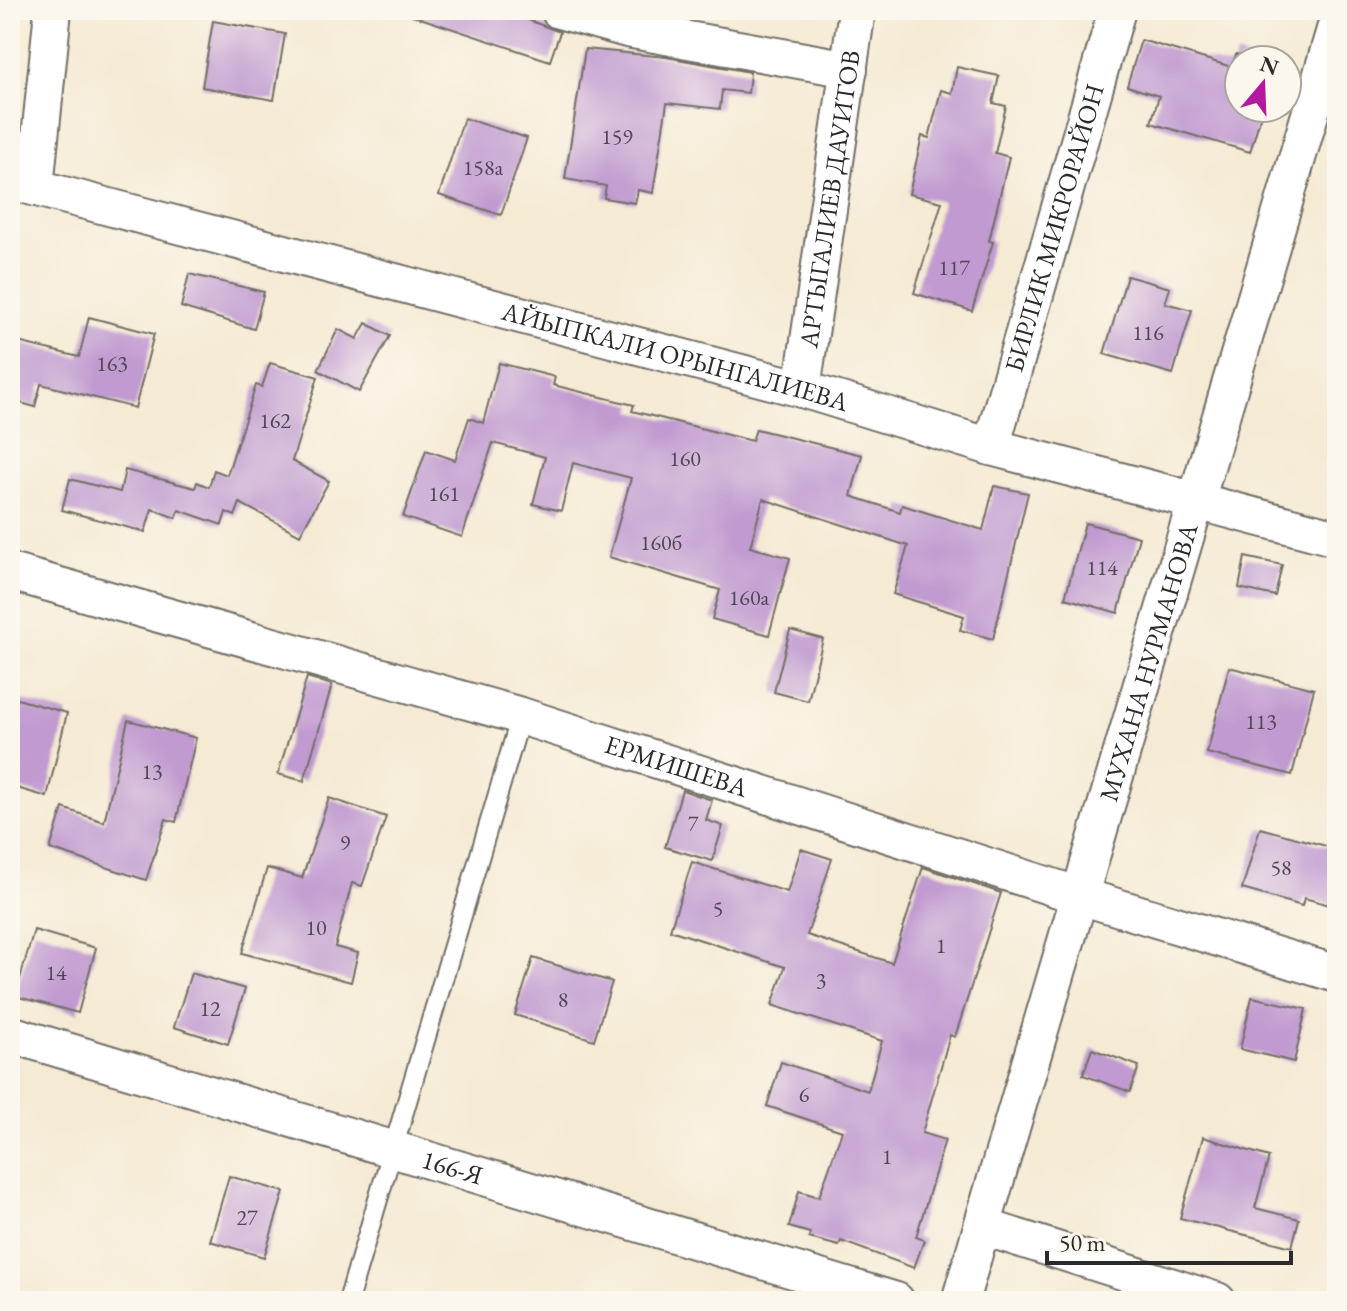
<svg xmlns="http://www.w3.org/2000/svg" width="1347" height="1311" font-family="'EB Garamond',serif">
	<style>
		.building { fill: #c09ad0 }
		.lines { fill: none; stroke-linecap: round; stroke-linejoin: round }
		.lane-casing { stroke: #726e66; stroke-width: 22 }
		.street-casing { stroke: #726e66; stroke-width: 40 }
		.lane { stroke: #fff; stroke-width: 18 }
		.street { stroke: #fff; stroke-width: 36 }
		.labels { text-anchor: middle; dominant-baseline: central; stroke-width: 8; stroke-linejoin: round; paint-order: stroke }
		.number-label { font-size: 22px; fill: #504754 }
		.street-label { font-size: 26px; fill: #2b2b2b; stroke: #fbf7ec }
	</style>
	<rect width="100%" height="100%" fill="#fbf7ec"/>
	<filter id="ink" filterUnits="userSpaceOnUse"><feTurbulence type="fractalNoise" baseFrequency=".0125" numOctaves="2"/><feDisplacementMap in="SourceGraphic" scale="16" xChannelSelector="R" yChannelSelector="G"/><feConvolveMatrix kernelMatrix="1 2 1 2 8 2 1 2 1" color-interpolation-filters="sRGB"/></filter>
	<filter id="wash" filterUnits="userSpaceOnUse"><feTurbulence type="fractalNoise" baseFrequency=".006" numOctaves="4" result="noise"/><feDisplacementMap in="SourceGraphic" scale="32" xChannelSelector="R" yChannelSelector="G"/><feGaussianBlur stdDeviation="1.8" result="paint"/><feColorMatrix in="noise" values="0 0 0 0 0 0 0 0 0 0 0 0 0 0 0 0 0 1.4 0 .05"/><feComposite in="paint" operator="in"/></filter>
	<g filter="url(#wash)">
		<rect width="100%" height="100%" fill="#f5ead4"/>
		<g id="blocks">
			<g class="building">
				<path d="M411 10H502L560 32 550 61 411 15Z"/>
				<path d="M213 21 285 34 274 100 202 87Z"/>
				<path d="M1141 40 1232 67 1236 54 1256 60H1239V108H1263L1250 152 1151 123 1159 96 1127 86Z"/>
				<path d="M585 49 666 57 750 72 748 93 722 90 720 109 667 103 653 193 638 190 635 203 604 198 606 186 565 179Z"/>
				<path d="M957 67 999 76 993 103 1006 106 995 153 1009 157 989 241 993 242 972 311 914 293 942 202 909 194 922 136 929 138 941 90 952 93Z"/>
				<path d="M464 118 527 138 501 215 439 195Z"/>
				<path d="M189 274 264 292 254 329 181 307Z"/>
				<path d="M1127 276 1170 288 1165 303 1192 310 1173 374 1104 354Z"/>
				<path d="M89 317 154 334 135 408 41 384 35 407 10 400V340L79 357Z"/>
				<path d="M366 323 390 336 359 392 318 370 338 329 357 339Z"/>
				<path d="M270 363 318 377 292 461 329 481 300 535 240 503 235 516 226 512 222 525 179 510 176 518 152 509 145 532 62 510 70 479 120 492 125 470 195 488 197 482 209 487 214 470 227 475 256 385 262 387Z"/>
				<path d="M499 363 555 377 553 385 634 405 632 411 752 441 756 429 862 455 851 496 900 512 902 505 983 530 994 486 1028 493 993 639 960 630 964 616 893 594 908 546 763 499 750 547 790 558 769 635 712 619 720 590 609 557 631 478 573 463 561 511 533 504 545 457 493 443 462 537 403 517 426 450 455 460 469 418 483 423Z"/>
				<path d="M1085 523 1139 537 1118 613 1065 598Z"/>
				<path d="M1245 557 1282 565 1275 596 1239 588Z"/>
				<path d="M790 630 823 639 808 701 774 692Z"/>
				<path d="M1229 667 1314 689 1292 775 1207 753Z"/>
				<path d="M307 677 332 685 304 781 278 774Z"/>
				<path d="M10 697 67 713 47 797 10 786Z"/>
				<path d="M128 720 196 738 176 822 166 819 146 880 50 849 63 808 104 822Z"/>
				<path d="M682 790 712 800 706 820 723 826 712 861 665 847Z"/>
				<path d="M329 798 386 817 362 886 352 883 335 947 358 953 351 982 242 953 267 868 302 878Z"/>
				<path d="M1260 828 1337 849V907L1304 898 1302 906 1242 889Z"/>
				<path d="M801 849 832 859 807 935 892 963 923 867 1001 893 955 1037 950 1035 922 1133 945 1140 916 1237 924 1240 914 1268 841 1241 839 1246 809 1238 810 1233 789 1227 799 1191 819 1197 842 1131 767 1106 781 1062 868 1091 882 1041 772 1005 785 967 670 930 692 862 787 892Z"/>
				<path d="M34 930 96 948 78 1013 15 996Z"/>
				<path d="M533 958 612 982 594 1040 515 1015Z"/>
				<path d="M191 973 245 989 228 1044 174 1027Z"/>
				<path d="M1252 997 1306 1009 1294 1062 1240 1049Z"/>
				<path d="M1092 1049 1139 1066 1130 1092 1083 1075Z"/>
				<path d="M1203 1137 1269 1157 1255 1208 1299 1219 1292 1247 1180 1218Z"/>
				<path d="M229 1176 284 1192 264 1257 210 1241Z"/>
			</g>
		</g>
	</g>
	<g filter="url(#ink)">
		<use href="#blocks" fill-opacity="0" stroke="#726e66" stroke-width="2"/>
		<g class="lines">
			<defs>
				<path id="lane" d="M348 1301 521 716"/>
				<g id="street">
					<path d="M559 10 627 29 849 69"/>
					<path id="s1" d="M10 181 802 389 991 447 1337 538"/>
					<path d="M35 187 53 10"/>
					<path id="s2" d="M802 389 857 10"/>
					<path id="s3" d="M991 447 1117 10"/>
					<path id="s4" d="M10 572 521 716 1077 895 1337 974"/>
					<path id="s5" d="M10 1034 896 1301"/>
					<path d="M984 1227 1217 1301"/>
					<path id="s6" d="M960 1301 1337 23"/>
				</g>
			</defs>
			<use href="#lane" class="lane-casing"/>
			<use href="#street" class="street-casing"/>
			<use href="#lane" class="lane"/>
			<use href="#street" class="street"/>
		</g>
	</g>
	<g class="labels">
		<g class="number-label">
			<text x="617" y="136">159</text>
			<text x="483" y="167">158а</text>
			<text x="954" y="267">117</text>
			<text x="1148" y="332">116</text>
			<text x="112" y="363">163</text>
			<text x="275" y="420">162</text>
			<text x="685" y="458">160</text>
			<text x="444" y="493">161</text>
			<text x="661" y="542">160б</text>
			<text x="1102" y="567">114</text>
			<text x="749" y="597">160а</text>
			<text x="1261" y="721">113</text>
			<text x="152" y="771">13</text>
			<text x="693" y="823">7</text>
			<text x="345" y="842">9</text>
			<text x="1281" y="867">58</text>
			<text x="718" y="908">5</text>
			<text x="316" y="927">10</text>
			<text x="941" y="945">1</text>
			<text x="56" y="972">14</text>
			<text x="821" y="980">3</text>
			<text x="563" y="999">8</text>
			<text x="210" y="1008">12</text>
			<text x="804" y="1094">6</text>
			<text x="887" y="1156">1</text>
			<text x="247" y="1217">27</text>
		</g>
		<g class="street-label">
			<text stroke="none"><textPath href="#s2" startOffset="192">АРТЫГАЛИЕВ ДАУИТОВ</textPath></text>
			<text stroke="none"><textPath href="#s3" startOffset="228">БИРЛИК МИКРОРАЙОН</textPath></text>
			<text stroke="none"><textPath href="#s1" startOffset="688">АЙЫПКАЛИ ОРЫНГАЛИЕВА</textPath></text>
			<text stroke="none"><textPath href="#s6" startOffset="666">МУХАНА НУРМАНОВА</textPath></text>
			<text stroke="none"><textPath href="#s4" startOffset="694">ЕРМИШЕВА</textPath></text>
			<text stroke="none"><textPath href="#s5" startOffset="462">166-Я</textPath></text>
		</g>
	</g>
	<rect width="1347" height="1311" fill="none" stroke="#fbf7ec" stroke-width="40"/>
	<g transform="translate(1263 84) rotate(19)"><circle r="38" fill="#fbf7ec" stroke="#a8a59f" stroke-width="2"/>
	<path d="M0-6L14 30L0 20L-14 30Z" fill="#b5179e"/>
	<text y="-12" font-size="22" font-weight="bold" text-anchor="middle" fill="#2b2b2b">N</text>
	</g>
	<path d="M1047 1251v12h244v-12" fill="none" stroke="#2b2b2b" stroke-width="4"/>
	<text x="1059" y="1251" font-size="24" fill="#2b2b2b" stroke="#fbf7ec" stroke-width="6" paint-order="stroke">50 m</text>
</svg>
